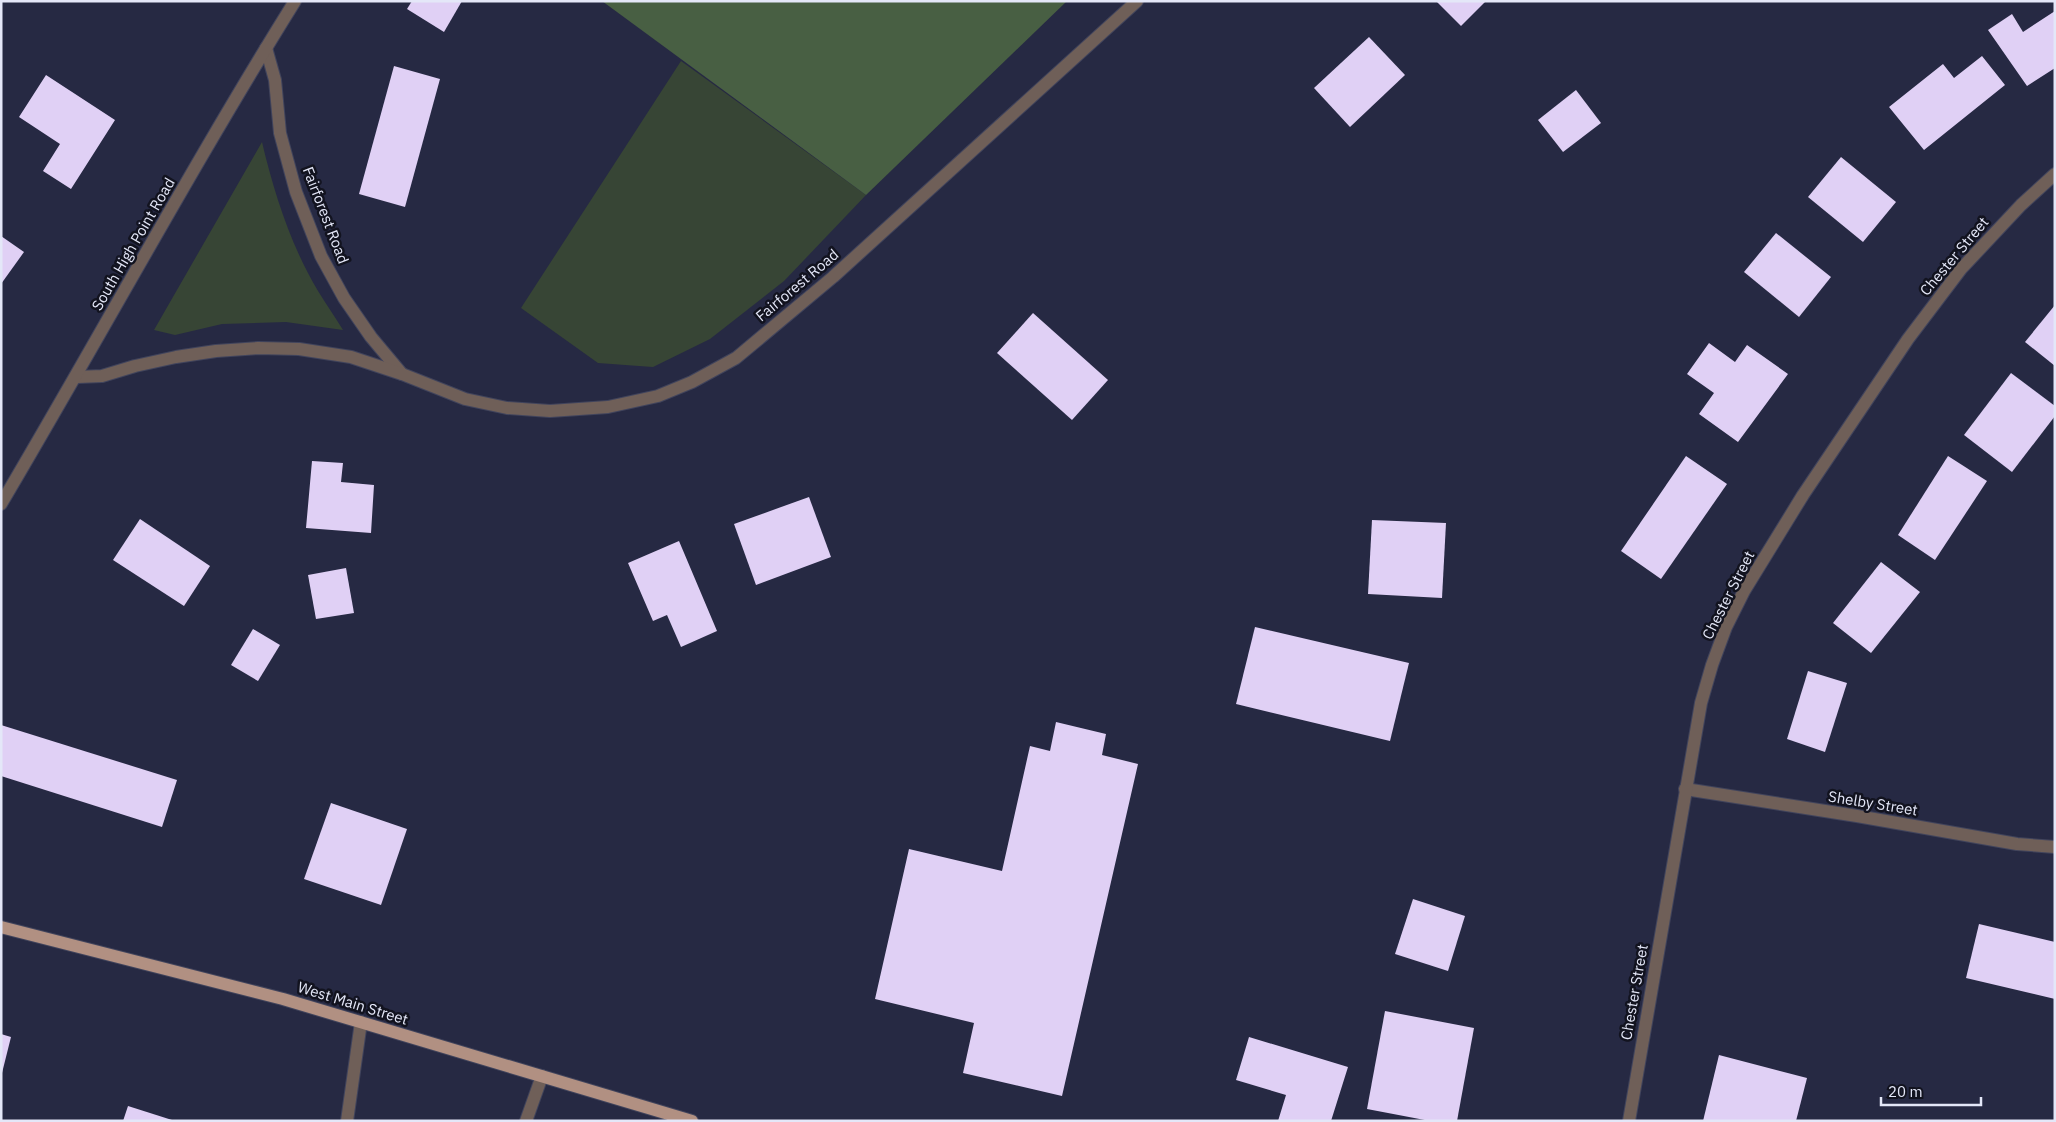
<svg xmlns="http://www.w3.org/2000/svg" width="2056" height="1122" font-family="'IBM Plex Sans',sans-serif">
	<style>
		.green { fill: #374535 }
		.forest { fill: #485f43 }
		.building { fill: #e0d0f5 }
		.lines { fill: none; stroke-linecap: round; stroke-linejoin: round }
		.minor-casing { stroke: #41445c; stroke-width: 14 }
		.major-casing { stroke: #41445c; stroke-width: 14 }
		.minor { stroke: #6f5f58; stroke-width: 12 }
		.major { stroke: #b19082; stroke-width: 12 }
		.labels { text-anchor: middle; dominant-baseline: central; stroke-width: 5; stroke-linejoin: round; paint-order: stroke }
		.street-label { font-size: 15px; fill: #e4e7f8; stroke: #12131f }
	</style>
	<rect width="100%" height="100%" fill="#262943"/>
	<g class="green">
		<path d="M681 61 866 195 784 281 710 339 653 367 598 363 521 308Z"/>
		<path d="M262 142C274 193 291 246 318 291 326 304 335 317 343 330L286 322 222 324 175 335 154 330Z"/>
	</g>
	<path class="forest" d="M602 1H1067L866 195Z"/>
	<g class="building">
		<path d="M412 1H462L444 32 407 9Z"/>
		<path d="M1436 1H1486L1461 26Z"/>
		<path d="M2055 11V68L2027 86 1988 30 2012 14 2023 32Z"/>
		<path d="M1369 37 1405 75 1350 127 1314 88Z"/>
		<path d="M1982 56 2005 85 1924 150 1889 107 1943 64 1954 78Z"/>
		<path d="M394 66 440 79 405 207 359 194Z"/>
		<path d="M46 75 115 120 71 189 43 171 60 144 19 117Z"/>
		<path d="M1576 90 1601 123 1563 152 1538 120Z"/>
		<path d="M1841 157 1896 202 1863 242 1808 197Z"/>
		<path d="M1776 233 1831 277 1799 317 1744 272Z"/>
		<path d="M1 236 24 252 1 284Z"/>
		<path d="M2055 305V366L2025 342Z"/>
		<path d="M1033 313 1108 380 1072 420 997 353Z"/>
		<path d="M1709 343 1735 362 1747 345 1788 374 1738 442 1699 414 1714 393 1687 374Z"/>
		<path d="M2011 373 2055 406V416L2012 472 1964 435Z"/>
		<path d="M1686 456 1727 484 1661 579 1621 551Z"/>
		<path d="M1948 456 1987 481 1935 560 1898 535Z"/>
		<path d="M312 461 343 463 341 482 374 485 371 533 306 528Z"/>
		<path d="M809 497 831 557 756 585 734 524Z"/>
		<path d="M140 519 210 566 184 606 113 560Z"/>
		<path d="M1372 520 1446 523 1442 598 1368 594Z"/>
		<path d="M679 541 717 631 681 647 667 615 653 621 628 563Z"/>
		<path d="M1881 562 1920 592 1871 653 1833 623Z"/>
		<path d="M346 568 354 613 316 619 308 575Z"/>
		<path d="M1255 627 1409 663 1390 741 1236 704Z"/>
		<path d="M253 629 280 645 258 681 231 665Z"/>
		<path d="M1808 671 1847 683 1825 752 1787 739Z"/>
		<path d="M1056 722 1106 734 1102 755 1138 764 1062 1096 963 1073 974 1023 875 999 909 849 1002 871 1030 746 1050 751Z"/>
		<path d="M1 725 177 780 162 827 1 776Z"/>
		<path d="M331 803 407 829 381 905 304 879Z"/>
		<path d="M1413 899 1465 916 1448 971 1395 954Z"/>
		<path d="M1979 924 2055 942V999L1966 978Z"/>
		<path d="M1385 1011 1474 1028 1457 1121H1430L1367 1109Z"/>
		<path d="M1 1034 11 1037 2 1073H1Z"/>
		<path d="M1249 1037 1348 1067 1331 1121H1278L1286 1095 1236 1080Z"/>
		<path d="M1719 1055 1807 1078 1796 1121H1703Z"/>
		<path d="M128 1106 172 1120V1121H123Z"/>
	</g>
	<g class="lines">
		<defs>
			<g id="minor">
				<path d="M266 48 275 80 280 133 296 192 321 256 344 298 371 337 402 374"/>
				<path d="M77 377 102 376 135 366 176 357 216 351 258 348 299 349 351 357 402 374 465 399 507 408 550 411 608 407 658 396 692 382 736 358 833 277 1137 1"/>
				<path d="M1 504C100 337 192 166 295 1"/>
				<path d="M1685 789 1857 816 2017 844 2055 847"/>
				<path d="M347 1121 361 1022"/>
				<path d="M526 1121 542 1076"/>
				<path d="M1629 1121 1701 703 1712 665 1726 627 1744 591 1803 495 1908 339 1961 269 2021 205 2055 174"/>
			</g>
			<path id="major" d="M1 927 283 999 692 1121"/>
		</defs>
		<use href="#minor" class="minor-casing"/>
		<use href="#major" class="major-casing"/>
		<use href="#minor" class="minor"/>
		<use href="#major" class="major"/>
	</g>
	<g class="labels">
		<g class="street-label">
			<text transform="translate(326 215) rotate(69)">Fairforest Road</text>
			<text transform="translate(133 244) rotate(-60)">South High Point Road</text>
			<text transform="translate(1954 256) rotate(-50)">Chester Street</text>
			<text transform="translate(797 285) rotate(-40)">Fairforest Road</text>
			<text transform="translate(1728 595) rotate(-63)">Chester Street</text>
			<text transform="translate(1873 803) rotate(9)">Shelby Street</text>
			<text transform="translate(1634 992) rotate(-80)">Chester Street</text>
			<text transform="translate(353 1003) rotate(17)">West Main Street</text>
		</g>
	</g>
	<rect width="2056" height="1122" fill="none" stroke="#e4e7f8" stroke-width="5"/>
	<path d="M1881 1097v8h100v-8" fill="none" stroke="#e4e7f8" stroke-width="2.5"/>
	<text x="1888" y="1097" font-size="15" fill="#e4e7f8" stroke="#12131f" stroke-width="4" paint-order="stroke">20 m</text>
</svg>
